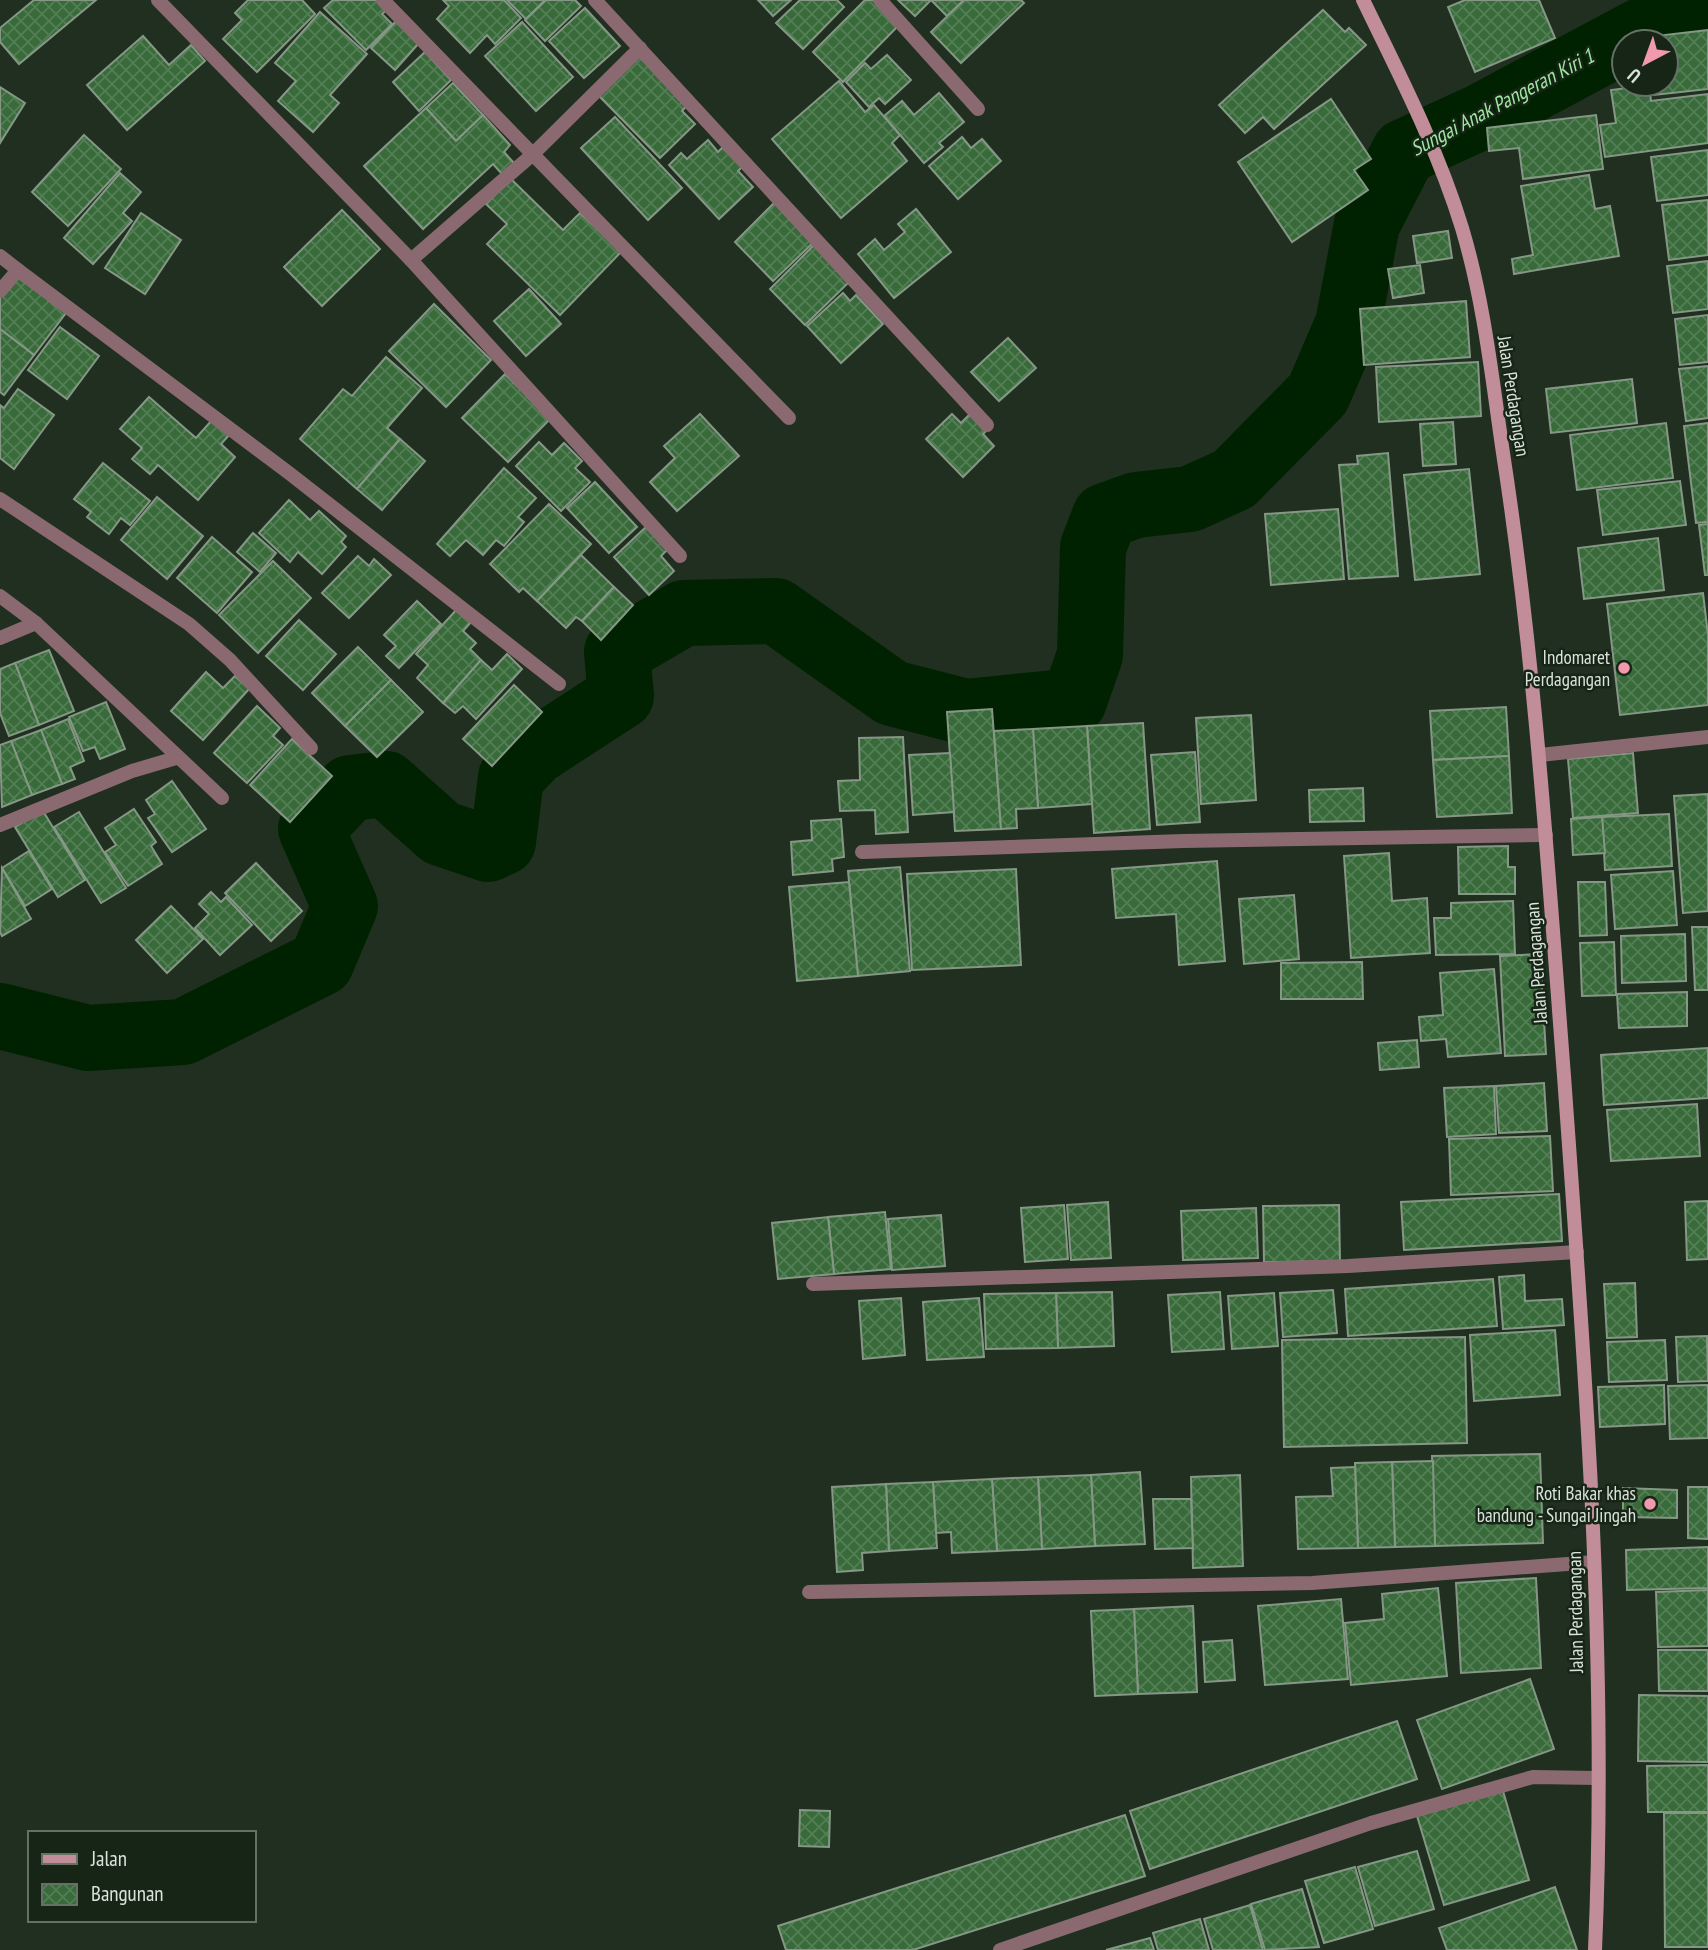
<svg xmlns="http://www.w3.org/2000/svg" width="1708" height="1950" font-family="'PT Sans Narrow',sans-serif">
	<style>
		.lines { fill: none; stroke-linecap: round; stroke-linejoin: round }
		.river { stroke: #002201; stroke-width: 66 }
		.building { fill: url(#building-cross-hatch); stroke: #859785; stroke-width: 2 }
		.street { stroke: #8a6a70; stroke-width: 14 }
		.secondary { stroke: #c08d98; stroke-width: 14 }
		.poi-dot { fill: #f29aad; stroke: #172517; stroke-width: 2.5 }
		.labels { text-anchor: middle; dominant-baseline: central; stroke-width: 5; stroke-linejoin: round; paint-order: stroke }
		.street-label { font-size: 19px; fill: #d9e3d9; stroke: #172517 }
		.poi-label { font-size: 19px; fill: #d9e3d9; stroke: #172517; text-anchor: end }
		.water-label { font-size: 21px; font-style: italic; fill: #9ee79e; stroke: #172517 }
	</style>
	<defs>
		<pattern id="building-cross-hatch" width="8" height="8" patternUnits="userSpaceOnUse" patternTransform="scale(1.75)"><rect width="8" height="8" fill="#386a3a"/><path d="M0 0l8 8M0 8l8-8" fill="none" stroke="#547f56"/></pattern>
	</defs>
	<rect width="100%" height="100%" fill="#202f20"/>
	<g class="lines">
		<path class="river" d="M0 1016 88 1038 183 1032 321 963 345 906 311 829 350 788 386 784 441 833 488 849 503 842 511 777 535 752 621 696 617 652 684 613 776 611 892 693 966 712 1074 701 1090 655 1093 547 1105 516 1136 505 1190 499 1234 479 1318 394 1348 324 1367 224 1404 152 1480 117 1673 14 1693 0"/>
	</g>
	<g class="building">
		<path d="M34 0H96L19 64 0 42V28Z"/>
		<path d="M248 0H302L315 14 257 72 223 39 242 20 235 13Z"/>
		<path d="M333 0H381L389 8 382 14 392 24 366 50 324 8Z"/>
		<path d="M443 0H504L521 18 495 44 487 35 470 53 437 19 449 6Z"/>
		<path d="M507 0H545L526 19Z"/>
		<path d="M546 0H575L581 6 545 41 525 20Z"/>
		<path d="M758 0H791L773 16Z"/>
		<path d="M800 0H837L844 7 803 49 776 23Z"/>
		<path d="M865 0H873L899 25 843 82 813 52Z"/>
		<path d="M898 0H964L947 16 931 0 915 16Z"/>
		<path d="M964 0H1021L1024 3 961 63 931 32Z"/>
		<path d="M1465 0H1539L1555 38 1475 72 1448 7Z"/>
		<path d="M585 8 620 46 584 78 549 41Z"/>
		<path d="M1323 10 1345 32 1349 28 1366 45 1274 129 1263 117 1245 133 1219 105Z"/>
		<path d="M320 12 367 54 330 95 339 103 313 132 278 101 296 81 275 63Z"/>
		<path d="M396 21 419 43 395 70 371 48Z"/>
		<path d="M522 22 573 77 536 111 485 56Z"/>
		<path d="M1708 30V89L1654 95 1653 84H1666V42H1648L1647 37Z"/>
		<path d="M143 36 169 65 191 45 205 61 127 130 87 85Z"/>
		<path d="M425 52 451 80 419 111 393 82Z"/>
		<path d="M640 55 688 104 682 111 695 124 660 158 599 96Z"/>
		<path d="M887 55 911 80 885 104 879 98 869 107 846 82 865 63 871 69Z"/>
		<path d="M839 81 865 112 874 105 900 135 892 143 907 161 841 218 772 139Z"/>
		<path d="M453 83 483 115 456 141 426 108Z"/>
		<path d="M1649 85 1651 101 1708 94V143L1605 157 1600 125 1616 123 1611 90Z"/>
		<path d="M0 87 25 103 0 143Z"/>
		<path d="M939 93 964 122 939 143 943 147 924 163 884 116 902 101 914 115Z"/>
		<path d="M1331 99 1371 159 1354 170 1368 190 1292 242 1238 162Z"/>
		<path d="M426 108 456 141 483 115 510 145 504 152 514 163 502 174 493 164 423 229 364 166Z"/>
		<path d="M1596 115 1603 169 1523 179 1519 148 1489 151 1487 128Z"/>
		<path d="M615 117 682 188 648 220 581 148Z"/>
		<path d="M84 135 121 169 68 226 32 192Z"/>
		<path d="M962 137 971 148 982 139 1001 161 958 199 929 166Z"/>
		<path d="M708 140 718 152 725 145 743 166 738 171 753 187 719 219 669 165 681 153 687 159Z"/>
		<path d="M1708 150V195L1657 201 1651 157Z"/>
		<path d="M120 173 141 192 123 213 132 221 93 264 64 238Z"/>
		<path d="M1589 175 1595 209 1610 206 1619 256 1514 274 1512 259 1533 255 1521 186Z"/>
		<path d="M511 179 563 230 580 213 621 252 560 315 487 244 507 224 486 204Z"/>
		<path d="M1708 200V255L1669 260 1662 205Z"/>
		<path d="M775 202 814 242 773 281 735 242Z"/>
		<path d="M916 209 951 252 894 298 858 254 875 239 884 250 905 232 898 224Z"/>
		<path d="M342 210 380 249 322 306 284 267Z"/>
		<path d="M141 213 181 240 145 294 105 268Z"/>
		<path d="M1448 231 1452 258 1417 263 1413 236Z"/>
		<path d="M814 245 849 282 805 325 770 289Z"/>
		<path d="M1708 261V309L1673 313 1667 266Z"/>
		<path d="M1420 265 1424 293 1393 298 1388 269Z"/>
		<path d="M16 276 66 313 34 355 0 329V297Z"/>
		<path d="M529 289 561 324 526 356 494 321Z"/>
		<path d="M843 293 850 301 856 295 883 324 841 363 807 326Z"/>
		<path d="M1466 301 1470 357 1364 365 1360 309Z"/>
		<path d="M434 304 491 360 446 407 389 351Z"/>
		<path d="M1708 315V362L1680 365 1675 319Z"/>
		<path d="M60 327 99 356 67 399 28 370Z"/>
		<path d="M0 329 34 355 4 395 0 392Z"/>
		<path d="M1008 338 1036 368 999 401 971 372Z"/>
		<path d="M386 357 422 388 387 428 400 439 357 489 300 439 343 389 352 396Z"/>
		<path d="M1478 362 1481 416 1379 422 1376 367Z"/>
		<path d="M1708 366V418L1686 421 1679 369Z"/>
		<path d="M505 374 550 419 508 462 462 418Z"/>
		<path d="M1632 379 1637 423 1551 433 1546 389Z"/>
		<path d="M18 389 54 415 14 469 0 458V405L4 408Z"/>
		<path d="M149 397 196 438 213 419 230 434 221 444 235 457 198 500 158 465 150 474 132 459 142 448 120 429Z"/>
		<path d="M700 414 739 456 677 511 650 482 675 458 664 446Z"/>
		<path d="M952 414 961 423 970 414 986 431 983 434 994 446 963 477 926 439Z"/>
		<path d="M1453 422 1456 464 1423 466 1420 424Z"/>
		<path d="M1666 423 1673 478 1577 490 1570 435Z"/>
		<path d="M1708 423V522L1696 523 1684 426Z"/>
		<path d="M400 439 425 461 382 510 357 489Z"/>
		<path d="M539 442 552 455 564 443 582 461 575 468 590 482 561 511 516 466Z"/>
		<path d="M1388 453 1398 576 1349 579 1339 465 1358 464 1357 456Z"/>
		<path d="M103 463 150 501 130 525 121 518 109 534 87 517 91 512 74 499Z"/>
		<path d="M504 468 536 498 518 517 524 522 504 546 496 540 483 555 466 540 450 556 437 544Z"/>
		<path d="M1469 469 1480 574 1415 580 1404 475Z"/>
		<path d="M1680 481 1686 525 1603 535 1597 490Z"/>
		<path d="M595 482 637 527 609 553 567 508Z"/>
		<path d="M157 497 203 536 167 579 121 540Z"/>
		<path d="M289 500 310 520 319 511 346 536 341 542 346 547 322 574 298 552 290 562 259 533Z"/>
		<path d="M549 504 591 544 537 601 523 588 519 592 490 564Z"/>
		<path d="M1338 509 1344 579 1271 585 1265 514Z"/>
		<path d="M1708 524V575H1705L1699 525Z"/>
		<path d="M647 526 668 549 661 556 674 571 649 595 614 557Z"/>
		<path d="M253 533 276 553 260 572 237 552Z"/>
		<path d="M212 537 252 572 217 613 177 578Z"/>
		<path d="M1658 538 1664 590 1584 599 1578 548Z"/>
		<path d="M581 555 614 587 582 621 576 617 566 628 537 601Z"/>
		<path d="M358 556 369 566 374 559 391 575 349 618 322 593Z"/>
		<path d="M273 561 311 598 258 653 219 615Z"/>
		<path d="M614 587 633 605 601 640 582 621Z"/>
		<path d="M1703 593 1708 635V705L1620 715 1607 604Z"/>
		<path d="M417 601 441 624 399 668 386 656 396 646 384 635Z"/>
		<path d="M458 608 472 621 463 631 476 643 470 649 481 660 443 703 417 678 428 665 416 654Z"/>
		<path d="M299 620 336 654 303 690 266 656Z"/>
		<path d="M358 647 391 680 345 726 312 693Z"/>
		<path d="M49 650 74 711 39 725 15 663Z"/>
		<path d="M507 654 522 669 476 719 463 706 455 713 443 703 481 660 492 670Z"/>
		<path d="M15 663 39 725 9 736 0 713V669Z"/>
		<path d="M206 672 223 688 235 676 249 689 203 740 171 711Z"/>
		<path d="M391 680 423 712 377 757 345 726Z"/>
		<path d="M514 685 542 712 492 766 463 739Z"/>
		<path d="M106 702 125 749 100 759 95 747 83 751 69 717Z"/>
		<path d="M257 706 280 728 273 736 283 745 247 783 214 753Z"/>
		<path d="M1506 707 1509 756 1433 760 1430 711Z"/>
		<path d="M992 709 1001 829 955 831 947 712Z"/>
		<path d="M1251 715 1256 800 1201 804 1196 718Z"/>
		<path d="M68 719 84 761 70 767 75 779 62 784 41 730Z"/>
		<path d="M1143 723 1150 829 1094 833 1087 726Z"/>
		<path d="M1087 726 1092 804 1038 808 1033 729Z"/>
		<path d="M1033 729 1038 808 1016 809 1017 828 1001 829 994 731Z"/>
		<path d="M41 730 62 784 32 795 11 741Z"/>
		<path d="M903 737 908 832 876 834 875 810 840 811 838 781 860 780 859 738Z"/>
		<path d="M292 739 332 776 290 822 250 785Z"/>
		<path d="M11 741 32 795 2 807 0 745Z"/>
		<path d="M1195 752 1200 822 1157 825 1151 755Z"/>
		<path d="M950 753 954 812 913 815 909 755Z"/>
		<path d="M1633 753 1638 813 1573 818 1568 759Z"/>
		<path d="M1509 756 1512 813 1437 817 1433 760Z"/>
		<path d="M172 781 206 829 172 852 148 818 155 814 146 800Z"/>
		<path d="M1363 788 1364 821 1310 822 1309 790Z"/>
		<path d="M1708 794V911L1683 913 1674 796Z"/>
		<path d="M134 809 156 842 151 846 162 864 128 886 105 852 116 845 105 828Z"/>
		<path d="M43 811 85 880 58 897 15 827Z"/>
		<path d="M79 812 126 888 101 903 54 827Z"/>
		<path d="M1669 814 1672 866 1605 870 1602 817Z"/>
		<path d="M1602 817 1605 853 1573 855 1571 819Z"/>
		<path d="M841 819 844 857 832 859 833 871 793 875 791 842 812 840 811 821Z"/>
		<path d="M1508 846V867H1515V894H1459L1458 847Z"/>
		<path d="M29 851 52 889 25 906 2 868Z"/>
		<path d="M1389 853 1392 901 1427 898 1430 953 1351 958 1344 856Z"/>
		<path d="M1217 861 1225 961 1179 965 1176 914 1116 918 1112 869Z"/>
		<path d="M256 863 302 911 271 941 225 893Z"/>
		<path d="M900 867 910 971 858 976 848 871Z"/>
		<path d="M2 868 31 919 2 936 0 932Z"/>
		<path d="M1016 869 1021 965 912 970 907 874Z"/>
		<path d="M1673 871 1677 925 1615 929 1611 875Z"/>
		<path d="M849 882 858 976 797 981 789 887Z"/>
		<path d="M1578 882H1605L1607 935 1580 936Z"/>
		<path d="M211 892 221 902 226 897 252 925 220 955 195 928 209 914 199 904Z"/>
		<path d="M1294 895 1299 959 1244 964 1239 899Z"/>
		<path d="M1513 901 1515 954 1436 955 1434 918H1451V903Z"/>
		<path d="M171 906 203 939 167 973 136 940Z"/>
		<path d="M1692 927H1708V990H1695Z"/>
		<path d="M1685 934 1686 981 1622 983 1621 936Z"/>
		<path d="M1614 942 1616 995 1582 996 1580 943Z"/>
		<path d="M1540 954 1546 1054 1505 1056 1500 956Z"/>
		<path d="M1362 962 1363 999H1281V963Z"/>
		<path d="M1494 969 1501 1053 1448 1057 1446 1039 1421 1041 1419 1017 1443 1015 1440 973Z"/>
		<path d="M1687 992V1026L1619 1028 1617 994Z"/>
		<path d="M1417 1040 1419 1067 1380 1070 1378 1043Z"/>
		<path d="M1708 1048V1098L1604 1105 1601 1055Z"/>
		<path d="M1544 1083 1547 1131 1499 1133 1496 1086Z"/>
		<path d="M1494 1086 1496 1134 1447 1137 1444 1088Z"/>
		<path d="M1697 1104 1700 1156 1611 1161 1607 1110Z"/>
		<path d="M1550 1136 1553 1191 1451 1195 1449 1139Z"/>
		<path d="M1559 1194 1562 1241 1404 1250 1401 1202Z"/>
		<path d="M1708 1201V1259L1687 1260 1685 1202Z"/>
		<path d="M1108 1202 1111 1258 1071 1260 1067 1205Z"/>
		<path d="M1064 1205 1068 1259 1025 1262 1021 1208Z"/>
		<path d="M1339 1205 1340 1261 1264 1262 1263 1206Z"/>
		<path d="M1256 1208 1258 1258 1183 1260 1181 1211Z"/>
		<path d="M885 1212 891 1269 834 1274 828 1217Z"/>
		<path d="M941 1215 945 1266 892 1270 888 1219Z"/>
		<path d="M828 1217 834 1274 778 1279 772 1223Z"/>
		<path d="M1524 1275 1525 1301 1562 1299 1564 1325 1503 1329 1499 1277Z"/>
		<path d="M1493 1279 1497 1326 1348 1336 1345 1289Z"/>
		<path d="M1635 1283 1637 1337 1607 1338 1604 1284Z"/>
		<path d="M1333 1290 1337 1333 1283 1337 1280 1293Z"/>
		<path d="M1112 1292 1114 1346 1058 1348 1056 1293Z"/>
		<path d="M1220 1292 1224 1349 1172 1352 1168 1295Z"/>
		<path d="M1056 1293 1058 1348 986 1349 984 1294Z"/>
		<path d="M1274 1293 1278 1346 1232 1349 1228 1296Z"/>
		<path d="M901 1298 905 1355 863 1359 859 1301Z"/>
		<path d="M979 1298 984 1357 927 1360 923 1302Z"/>
		<path d="M1555 1330 1560 1395 1474 1401 1470 1335Z"/>
		<path d="M1707 1336 1708 1381 1678 1382 1676 1337Z"/>
		<path d="M1465 1337 1467 1443 1284 1447 1282 1340Z"/>
		<path d="M1665 1340 1667 1380 1609 1382 1607 1342Z"/>
		<path d="M1664 1385 1665 1424 1600 1427 1598 1387Z"/>
		<path d="M1708 1385V1438L1670 1439 1668 1386Z"/>
		<path d="M1540 1454 1543 1543 1435 1546 1432 1456Z"/>
		<path d="M1433 1461 1435 1546 1395 1547 1392 1462Z"/>
		<path d="M1392 1462 1395 1547 1358 1548 1355 1463Z"/>
		<path d="M1355 1467 1358 1548 1298 1549 1296 1497 1333 1496 1331 1468Z"/>
		<path d="M1140 1472 1145 1544 1095 1546 1091 1475Z"/>
		<path d="M1091 1475 1095 1546 1042 1549 1038 1477Z"/>
		<path d="M1240 1475 1243 1566 1193 1568 1191 1477Z"/>
		<path d="M1038 1477 1042 1549 997 1551 992 1479Z"/>
		<path d="M992 1479 997 1551 952 1553 951 1532 936 1533 933 1482Z"/>
		<path d="M933 1482 937 1548 889 1551 886 1484Z"/>
		<path d="M886 1484 889 1551 862 1553 863 1570 837 1572 832 1487Z"/>
		<path d="M1688 1487H1708V1539L1688 1538Z"/>
		<path d="M1623 1488 1677 1490V1518L1623 1517Z"/>
		<path d="M1153 1499H1191L1193 1548 1155 1549Z"/>
		<path d="M1708 1547V1588L1627 1590 1626 1550Z"/>
		<path d="M1536 1578 1541 1668 1461 1673 1456 1583Z"/>
		<path d="M1438 1588 1447 1676 1351 1685 1345 1623 1384 1619 1382 1594Z"/>
		<path d="M1708 1590V1646L1658 1647 1656 1592Z"/>
		<path d="M1341 1599 1348 1679 1265 1685 1258 1606Z"/>
		<path d="M1193 1606 1197 1692 1138 1694 1134 1609Z"/>
		<path d="M1134 1609 1138 1694 1095 1696 1091 1611Z"/>
		<path d="M1232 1640 1235 1680 1205 1682 1203 1642Z"/>
		<path d="M1658 1650H1708V1691H1659Z"/>
		<path d="M1530 1679 1554 1749 1442 1789 1417 1720Z"/>
		<path d="M1639 1695 1708 1696V1762L1638 1761Z"/>
		<path d="M1397 1721 1417 1779 1150 1869 1130 1811Z"/>
		<path d="M1708 1765V1812H1648L1647 1766Z"/>
		<path d="M1503 1791 1529 1880 1444 1905 1417 1816Z"/>
		<path d="M800 1810 830 1811 829 1847 799 1846Z"/>
		<path d="M1664 1813H1708V1947H1665Z"/>
		<path d="M1125 1815 1145 1876 913 1950H786L778 1926Z"/>
		<path d="M1417 1851 1434 1909 1375 1926 1358 1867Z"/>
		<path d="M1355 1867 1373 1929 1324 1943 1305 1881Z"/>
		<path d="M1555 1887 1577 1950H1447L1439 1928Z"/>
		<path d="M1302 1889 1319 1947 1265 1950 1251 1904Z"/>
		<path d="M1250 1905 1263 1950H1213L1204 1919Z"/>
		<path d="M1200 1919 1209 1950H1158L1153 1933Z"/>
		<path d="M1150 1938 1154 1950H1106Z"/>
	</g>
	<g class="lines">
		<g class="street">
			<path d="M158 0 411 260 680 556"/>
			<path d="M383 0 789 418"/>
			<path d="M595 0 987 425"/>
			<path d="M880 0 978 109"/>
			<path d="M0 256 18 270 0 291"/>
			<path d="M411 260 532 155 640 48"/>
			<path d="M18 270 289 473 559 684"/>
			<path d="M0 499 189 624 230 660 311 748"/>
			<path d="M0 596 36 623 222 798"/>
			<path d="M0 638 36 623"/>
			<path d="M1540 755 1708 737"/>
			<path d="M0 825 132 771 176 758"/>
			<path d="M862 852 1183 841 1546 835"/>
			<path d="M813 1284 1348 1266 1577 1252"/>
			<path d="M809 1592 1312 1583 1594 1562"/>
			<path d="M1000 1950 1371 1823 1533 1777 1597 1778"/>
		</g>
		<path class="secondary" d="M1363 0C1399 74 1438 149 1462 228 1484 301 1492 378 1503 453 1535 660 1548 868 1564 1076 1585 1367 1608 1659 1595 1950"/>
	</g>
	<g class="poi-dot">
		<circle cx="1624" cy="668" r="7"/>
		<circle cx="1650" cy="1504" r="7"/>
	</g>
	<g class="labels">
		<g class="street-label">
			<text transform="translate(1514 396) rotate(81)">Jalan Perdagangan</text>
			<text transform="translate(1536 963) rotate(-94)">Jalan Perdagangan</text>
			<text transform="translate(1575 1612) rotate(-91)">Jalan Perdagangan</text>
		</g>
		<g class="poi-label">
			<text x="1610" y="657">Indomaret<tspan x="1610" dy="22">Perdagangan</tspan></text>
			<text x="1636" y="1493">Roti Bakar khas<tspan x="1636" dy="22">bandung - Sungai Jingah</tspan></text>
		</g>
		<g class="water-label">
			<text transform="translate(1502 102) rotate(-28)">Sungai Anak Pangeran Kiri 1</text>
		</g>
	</g>
	<rect x="28" y="1831" width="228" height="91" fill="#172517" stroke="#657165" stroke-width="2"/>
	<rect x="42" y="1854" width="35" height="10" fill="#c08d98" stroke="#657165" stroke-width="2"/>
	<text x="91" y="1866" font-size="21" fill="#d9e3d9">Jalan</text>
	<rect x="42" y="1884" width="35" height="21" fill="url(#building-cross-hatch)" stroke="#657165" stroke-width="2"/>
	<text x="91" y="1901" font-size="21" fill="#d9e3d9">Bangunan</text>
	<g transform="translate(1645 63) rotate(221)"><circle r="33" fill="#172517" stroke="#657165" stroke-width="2"/>
	<path d="M0-5L12 26L0 18L-12 26Z" fill="#f29aad"/>
	<text y="-10" font-size="19" font-weight="bold" text-anchor="middle" fill="#d9e3d9">U</text>
	</g>
</svg>
